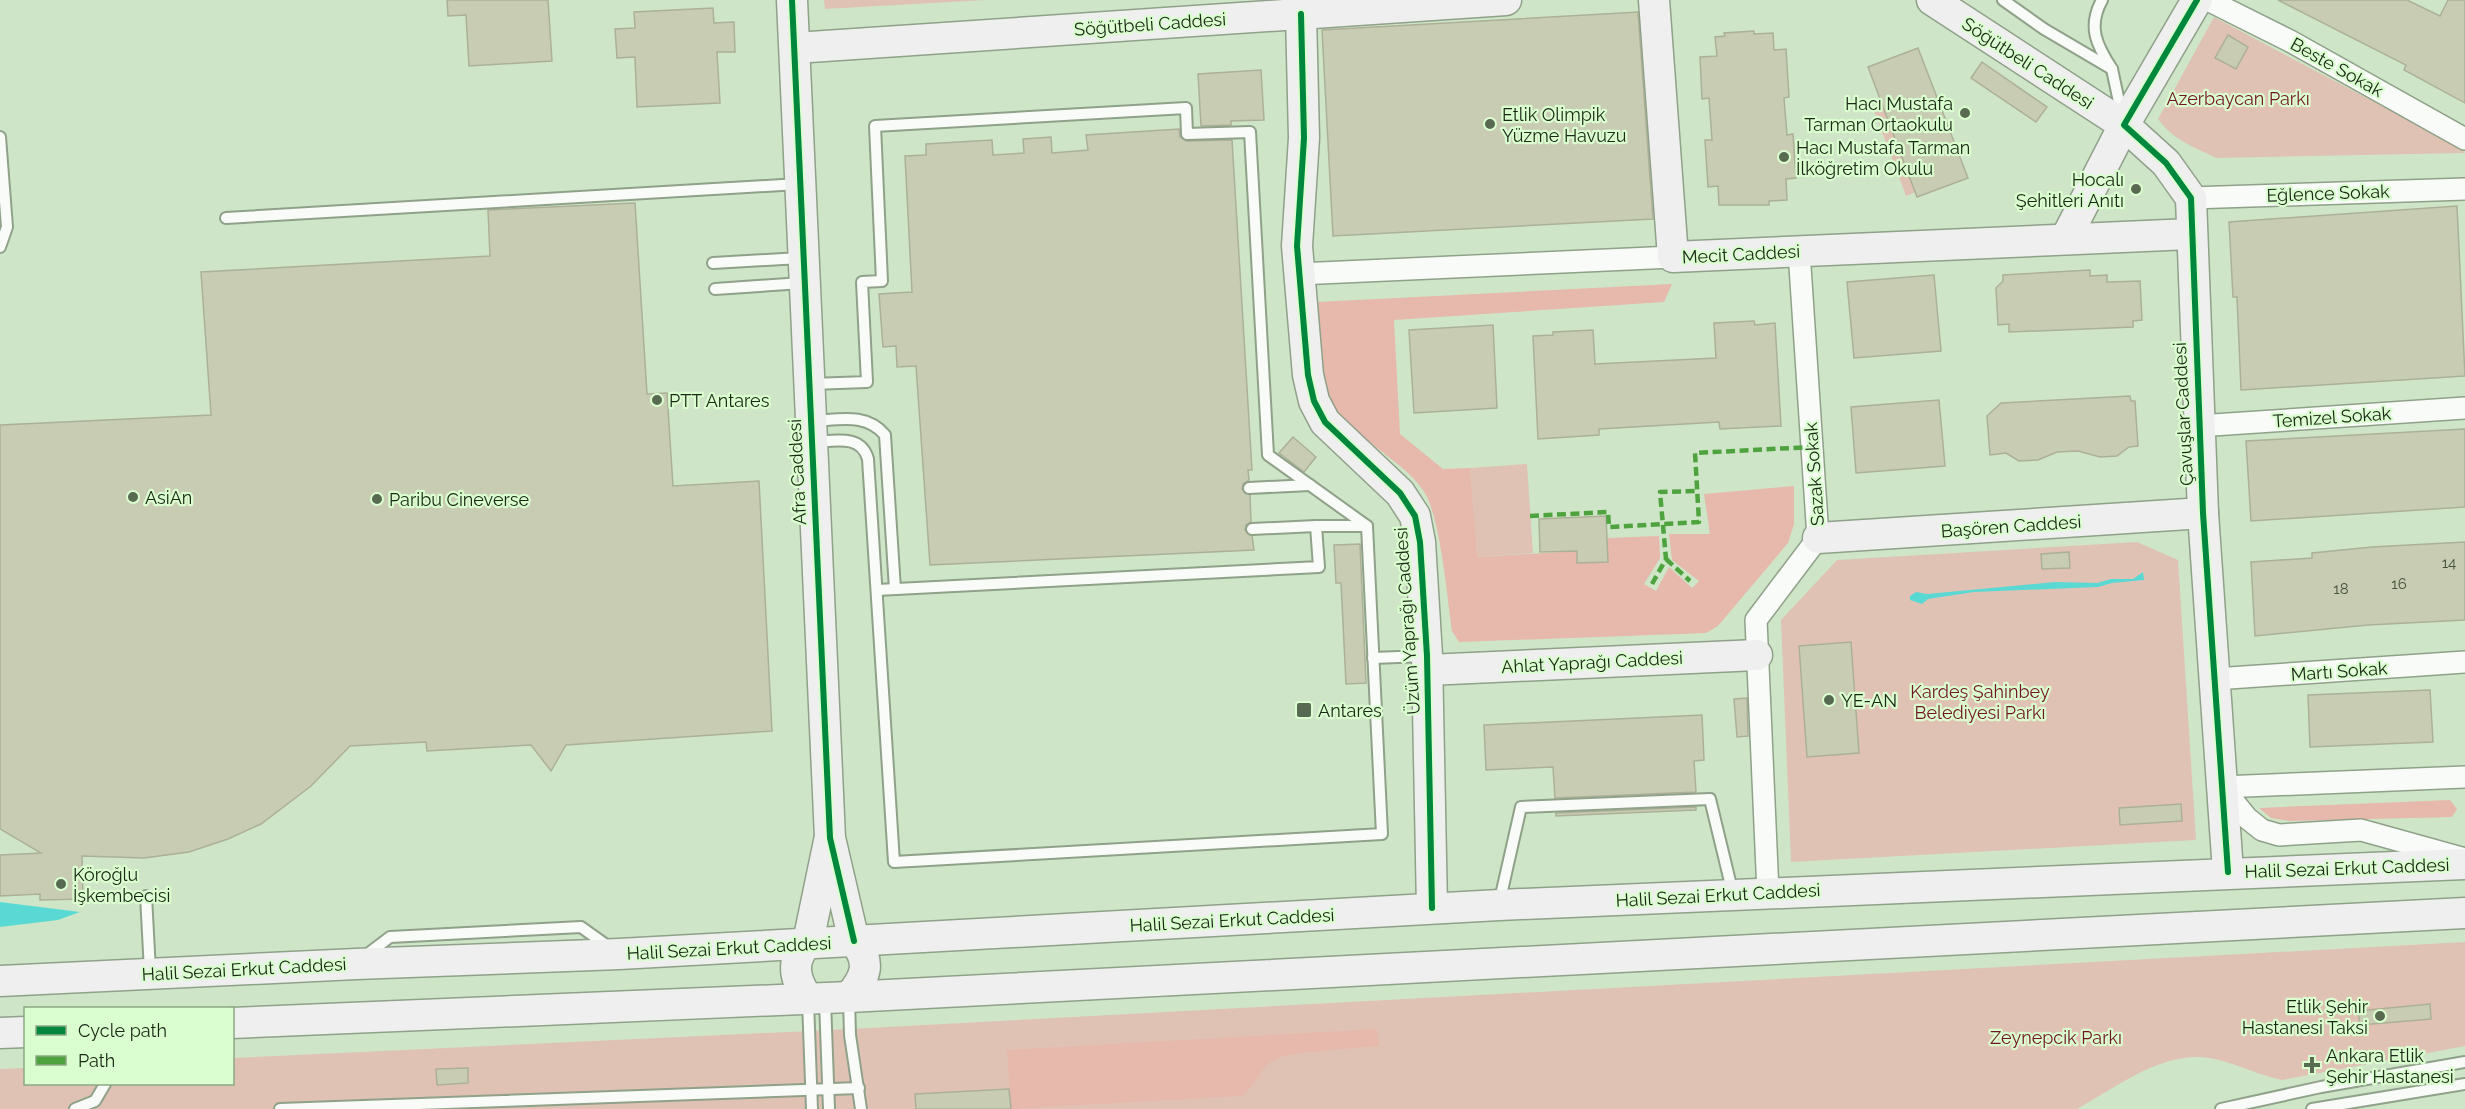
<svg xmlns="http://www.w3.org/2000/svg" width="2465" height="1109" font-family="Raleway,sans-serif">
	<style>
		.green { fill: #e0c2b4 }
		.forest { fill: #e7b8ac }
		.water { fill: #5ad9d4 }
		.building { fill: #c8ccb3; stroke: #acb097; stroke-width: 1.5 }
		.lines { fill: none; stroke-linecap: round; stroke-linejoin: round }
		.lane-casing { stroke: #8fa189; stroke-width: 14 }
		.street-casing { stroke: #8fa189; stroke-width: 24 }
		.secondary-casing { stroke: #8fa189; stroke-width: 33 }
		.lane { stroke: #f8fbf7; stroke-width: 10 }
		.street { stroke: #f8fbf7; stroke-width: 21 }
		.secondary { stroke: #efefef; stroke-width: 30 }
		.quiet { stroke: #4ea33f; stroke-width: 4.5; stroke-dasharray: 9 4.5; stroke-linecap: butt }
		.cycleway-casing { stroke: #dafed0; stroke-width: 10 }
		.cycleway { stroke: #00873e; stroke-width: 6 }
		.poi-dot { fill: #586a52; stroke: #dafed0; stroke-width: 2 }
		.labels { text-anchor: middle; dominant-baseline: central; stroke-width: 4.5; stroke-linejoin: round; paint-order: stroke }
		.number-label { font-size: 15px; fill: #44513b }
		.street-label { font-size: 18px; fill: #182813; stroke: #dafed0 }
		.park-label { font-size: 18px; fill: #721523; stroke: #dafed0 }
		.poi-label { font-size: 18px; fill: #182813; stroke: #dafed0; text-anchor: start }
	</style>
	<rect width="100%" height="100%" fill="#cee6c7"/>
	<g class="green">
		<path d="M824 0H987L825 9Z"/>
		<path d="M2214 17 2461 148 2465 153 2217 158C2195 148 2172 139 2158 119Z"/>
		<path d="M1882 104 1916 192 1906 196 1873 108Z"/>
		<path d="M1527 464 1533 553 1476 557 1470 468Z"/>
		<path d="M2137 542 2178 560 2196 840 1791 862 1781 620 1837 560Z"/>
		<path d="M2465 942V1046L2282 1080C2257 1075 2234 1062 2210 1058 2162 1051 2117 1087 2077 1109H0V1069L25 1068 26 1084H232L233 1058 850 1029Z"/>
	</g>
	<g class="forest">
		<path d="M1672 284 1664 302 1394 320 1400 434 1443 469 1470 468 1477 557 1577 551 1607 538 1659 536 1660 558 1644 584 1656 591 1669 567 1692 588 1699 581 1672 560 1669 534H1710L1704 494 1794 486V524L1788 543 1718 626 1706 633 1459 642 1452 631C1447 596 1441 526 1427 497 1418 479 1401 467 1386 455 1367 439 1342 423 1330 401 1317 376 1319 330 1317 302Z"/>
		<path d="M2450 800 2457 809 2452 817 2289 821 2271 818 2259 808Z"/>
		<path d="M1377 1029 1379 1046C1360 1048 1288 1052 1276 1059 1259 1067 1256 1087 1241 1096L1011 1109 1007 1050Z"/>
	</g>
	<g class="water">
		<path d="M2143 572 2144 580 2112 583 2098 587 1974 592 1928 599 1922 604 1910 600V596L1916 592 1927 594 2055 582 2097 583 2111 579H2133Z"/>
		<path d="M0 902 80 912 58 920 0 927Z"/>
	</g>
	<g class="building">
		<path d="M447 0H548L552 61 469 66 466 15 448 16Z"/>
		<path d="M2278 0H2407L2440 16 2448 0H2465V103L2404 70 2406 65Z"/>
		<path d="M713 8 714 23 734 22 735 52H717L720 103 637 107 635 57 617 58 615 29 635 28 634 12Z"/>
		<path d="M1638 12 1653 219 1333 236 1322 30Z"/>
		<path d="M1754 31V34L1773 33 1774 50 1786 49 1789 97 1784 98 1787 135 1793 134 1796 178 1786 179 1787 200 1769 201V205H1719L1718 186 1708 187 1705 140H1712L1709 98 1702 99 1700 57 1717 56 1715 37 1725 36 1724 33Z"/>
		<path d="M2228 35 2248 47 2236 69 2215 58Z"/>
		<path d="M1918 48 1968 178 1917 197 1868 67Z"/>
		<path d="M1982 62 2047 107 2036 122 1971 78Z"/>
		<path d="M1261 70 1264 120 1231 121V125L1201 126 1198 74Z"/>
		<path d="M1179 129 1180 137 1187 141 1232 140 1252 470H1248L1249 480 1243 484 1242 489 1250 495 1251 522 1246 525 1245 530 1252 536 1254 550 930 565 916 366 897 367 896 346 883 347 879 294 912 292 905 156 926 155V144L992 140 993 155 1024 153 1023 139 1051 137 1052 153 1088 150 1086 135Z"/>
		<path d="M635 203 647 394 667 393 673 486 759 481 772 731 566 745 551 771 531 745 427 751 426 742 350 746 311 786 261 824 228 839 189 852 144 858 82 856 83 899 40 900V894L0 896V855L41 853 0 829V425L211 415 201 272 490 256 488 210Z"/>
		<path d="M2457 206 2465 376 2241 390 2237 297H2233L2229 222Z"/>
		<path d="M2090 270V276L2107 275V282L2140 281 2142 320 2133 321V327L2062 330 2009 332V324L1998 325 1996 288 2003 281V275Z"/>
		<path d="M1934 275 1941 351 1854 358 1847 282Z"/>
		<path d="M1754 321 1755 325 1775 323 1781 426 1720 429 1719 422 1599 429V435L1538 439 1533 336 1553 335V332L1593 330 1595 364 1716 358 1714 323Z"/>
		<path d="M1493 325 1497 408 1414 413 1409 330Z"/>
		<path d="M2130 396 2131 401H2135L2138 446 2129 447 2117 456 2100 457 2078 451 2057 452 2038 460 2019 461 2006 453 1990 455 1987 416 2001 403Z"/>
		<path d="M1939 400 1945 466 1856 473 1851 407Z"/>
		<path d="M2465 429V507L2251 521 2246 441Z"/>
		<path d="M1293 437 1316 457 1304 472 1279 453Z"/>
		<path d="M1606 516 1608 562 1577 563V551L1540 552 1539 519Z"/>
		<path d="M2465 542V620L2368 625 2255 636 2251 562 2312 558V553L2372 547Z"/>
		<path d="M1360 544 1366 683 1346 684 1341 583H1336L1334 545Z"/>
		<path d="M2069 552 2070 568 2042 569 2041 554Z"/>
		<path d="M1851 642 1859 753 1807 757 1799 646Z"/>
		<path d="M2430 690 2433 742 2310 747 2308 695Z"/>
		<path d="M1747 698 1748 736 1737 737 1734 699Z"/>
		<path d="M1702 715 1704 760 1694 761 1696 792 1555 798 1553 767 1486 770 1484 725Z"/>
		<path d="M2181 804 2182 821 2120 825 2119 808Z"/>
		<path d="M1696 807V810L1556 816V813Z"/>
		<path d="M2430 1004 2431 1019 2360 1025 2358 1011Z"/>
		<path d="M468 1068V1083L437 1085 436 1069Z"/>
		<path d="M1009 1089 1011 1109H916L915 1094Z"/>
	</g>
	<g class="lines">
		<defs>
			<g id="lane">
				<path d="M2003 0 2044 29 2112 69C2097 46 2087 27 2102 0"/>
				<path d="M2112 69 2122 116"/>
				<path d="M0 137 7 227 0 247"/>
				<path d="M226 218 798 184"/>
				<path d="M713 263 800 258"/>
				<path d="M715 289 802 283"/>
				<path d="M811 384 867 382 862 282 882 281 875 126 1186 108 1187 134 1250 132 1268 455 1367 526 1382 834 894 862 868 459C861 434 835 441 814 442"/>
				<path d="M812 421C838 420 866 412 885 435L895 589"/>
				<path d="M1249 488 1310 485"/>
				<path d="M1252 529 1316 526"/>
				<path d="M877 590 1319 567 1316 526H1367"/>
				<path d="M1373 658 1424 656"/>
				<path d="M146 896 150 971"/>
				<path d="M1499 904 1521 807 1710 799 1733 894"/>
				<path d="M365 956 390 937 581 927 609 947"/>
				<path d="M849 999 850 1035 861 1109"/>
				<path d="M825 1001 829 1109"/>
				<path d="M808 1002 812 1109"/>
				<path d="M75 1109 95 1101 105 1084"/>
				<path d="M280 1109 859 1088"/>
				<path d="M2221 1109 2321 1087 2465 1062"/>
				<path d="M2312 1109 2465 1084"/>
			</g>
			<g id="street">
				<path d="M2208 0 2290 41 2465 139"/>
				<path d="M2191 198 2465 189"/>
				<path d="M1298 274 1673 257"/>
				<path d="M2198 426 2465 408"/>
				<path d="M2214 679 2465 662"/>
				<path d="M2222 787 2247 818 2262 830 2279 835 2361 830 2462 858"/>
				<path d="M2222 787 2465 777"/>
				<path d="M1768 893 1756 620 1818 538 1799 251"/>
			</g>
			<g id="secondary">
				<path d="M792 0 830 838 854 941C872 962 866 978 849 997"/>
				<path d="M1654 0 1673 257 2190 234"/>
				<path d="M1932 0 2124 125 2066 238"/>
				<path d="M2197 0 2124 125 2166 163 2191 198 2203 513 2228 872"/>
				<path d="M1301 14 1304 138 1297 246 1308 375 1314 401 1325 422 1400 493 1415 516 1420 542 1427 656 1432 908"/>
				<path d="M795 48 1506 0"/>
				<path d="M1818 538 2203 513"/>
				<path d="M1428 670 1757 655"/>
				<path d="M808 942 829 841"/>
				<path d="M808 942C790 961 794 979 808 999"/>
				<path d="M0 981 356 964 619 954 1499 905 2465 864"/>
				<path d="M232 1023 849 997 2465 913"/>
				<path d="M0 1033 26 1032"/>
			</g>
		</defs>
		<use href="#lane" class="lane-casing"/>
		<use href="#street" class="street-casing"/>
		<use href="#secondary" class="secondary-casing"/>
		<use href="#lane" class="lane"/>
		<use href="#street" class="street"/>
		<use href="#secondary" class="secondary"/>
		<g class="quiet">
			<path d="M1530 516 1608 512 1609 527 1699 522 1695 453 1811 447"/>
			<path d="M1666 559 1690 581"/>
			<path d="M1652 584 1666 559 1660 492 1697 491"/>
		</g>
		<defs>
			<g id="cycleway">
				<path d="M792 0 830 838 854 941"/>
				<path d="M2197 0 2124 125 2166 163 2191 198 2203 513 2228 872"/>
				<path d="M1301 14 1304 138 1297 246 1308 375 1314 401 1325 422 1400 493 1415 516 1420 542 1427 656 1432 908"/>
			</g>
		</defs>
		<use href="#cycleway" class="cycleway-casing"/>
		<use href="#cycleway" class="cycleway"/>
	</g>
	<g class="poi-dot">
		<circle cx="1965" cy="113" r="6"/>
		<circle cx="1490" cy="124" r="6"/>
		<circle cx="1784" cy="157" r="6"/>
		<circle cx="2136" cy="189" r="6"/>
		<circle cx="657" cy="400" r="6"/>
		<circle cx="133" cy="497" r="6"/>
		<circle cx="377" cy="499" r="6"/>
		<circle cx="1829" cy="700" r="6"/>
		<rect x="1296" y="702" width="16" height="16" rx="3"/>
		<circle cx="61" cy="884" r="6"/>
		<circle cx="2380" cy="1016" r="6"/>
		<path d="M2309 1056h6v6h6v6h-6v6h-6v-6h-6v-6h6z"/>
	</g>
	<g class="labels">
		<g class="number-label">
			<text x="2449" y="563">14</text>
			<text x="2399" y="584">16</text>
			<text x="2341" y="589">18</text>
		</g>
		<g class="street-label">
			<text transform="translate(1150 24) rotate(-4)">Söğütbeli Caddesi</text>
			<text transform="translate(2028 63) rotate(33)">Söğütbeli Caddesi</text>
			<text transform="translate(2337 67) rotate(29)">Beste Sokak</text>
			<text transform="translate(2328 193) rotate(-2)">Eğlence Sokak</text>
			<text transform="translate(1741 254) rotate(-3)">Mecit Caddesi</text>
			<text transform="translate(2183 414) rotate(-93)">Çavuşlar Caddesi</text>
			<text transform="translate(2332 417) rotate(-4)">Temizel Sokak</text>
			<text transform="translate(797 472) rotate(-93)">Afra Caddesi</text>
			<text transform="translate(1814 474) rotate(-94)">Sazak Sokak</text>
			<text transform="translate(2011 526) rotate(-4)">Başören Caddesi</text>
			<text transform="translate(1407 621) rotate(-94)">Üzüm Yaprağı Caddesi</text>
			<text transform="translate(1592 662) rotate(-3)">Ahlat Yaprağı Caddesi</text>
			<text transform="translate(2339 671) rotate(-4)">Martı Sokak</text>
			<text transform="translate(2347 868) rotate(-2)">Halil Sezai Erkut Caddesi</text>
			<text transform="translate(1718 895) rotate(-3)">Halil Sezai Erkut Caddesi</text>
			<text transform="translate(1232 920) rotate(-3)">Halil Sezai Erkut Caddesi</text>
			<text transform="translate(729 948) rotate(-3)">Halil Sezai Erkut Caddesi</text>
			<text transform="translate(244 969) rotate(-3)">Halil Sezai Erkut Caddesi</text>
		</g>
		<g class="park-label">
			<text x="2238" y="98">Azerbaycan Parkı</text>
			<text x="1980" y="691">Kardeş Şahinbey<tspan x="1980" dy="21">Belediyesi Parkı</tspan></text>
			<text x="2056" y="1037">Zeynepcik Parkı</text>
		</g>
		<g class="poi-label">
			<text x="1953" y="103" text-anchor="end">Hacı Mustafa<tspan x="1953" dy="21">Tarman Ortaokulu</tspan></text>
			<text x="1502" y="114">Etlik Olimpik<tspan x="1502" dy="21">Yüzme Havuzu</tspan></text>
			<text x="1796" y="147">Hacı Mustafa Tarman<tspan x="1796" dy="21">İlköğretim Okulu</tspan></text>
			<text x="2124" y="179" text-anchor="end">Hocalı<tspan x="2124" dy="21">Şehitleri Anıtı</tspan></text>
			<text x="669" y="400">PTT Antares</text>
			<text x="145" y="497">AsiAn</text>
			<text x="389" y="499">Paribu Cineverse</text>
			<text x="1841" y="700">YE-AN</text>
			<text x="1318" y="710">Antares</text>
			<text x="73" y="874">Köroğlu<tspan x="73" dy="21">İşkembecisi</tspan></text>
			<text x="2368" y="1006" text-anchor="end">Etlik Şehir<tspan x="2368" dy="21">Hastanesi Taksi</tspan></text>
			<text x="2326" y="1055">Ankara Etlik<tspan x="2326" dy="21">Şehir Hastanesi</tspan></text>
		</g>
	</g>
	<rect x="24" y="1007" width="210" height="78" fill="#dafed0" stroke="#8ca884" stroke-width="1.5"/>
	<rect x="36" y="1026" width="30" height="9" fill="#00873e" stroke="#8ca884" stroke-width="1.5"/>
	<text x="78" y="1037" font-size="18" fill="#182813">Cycle path</text>
	<rect x="36" y="1056" width="30" height="9" fill="#4ea33f" stroke="#8ca884" stroke-width="1.5"/>
	<text x="78" y="1067" font-size="18" fill="#182813">Path</text>
</svg>
